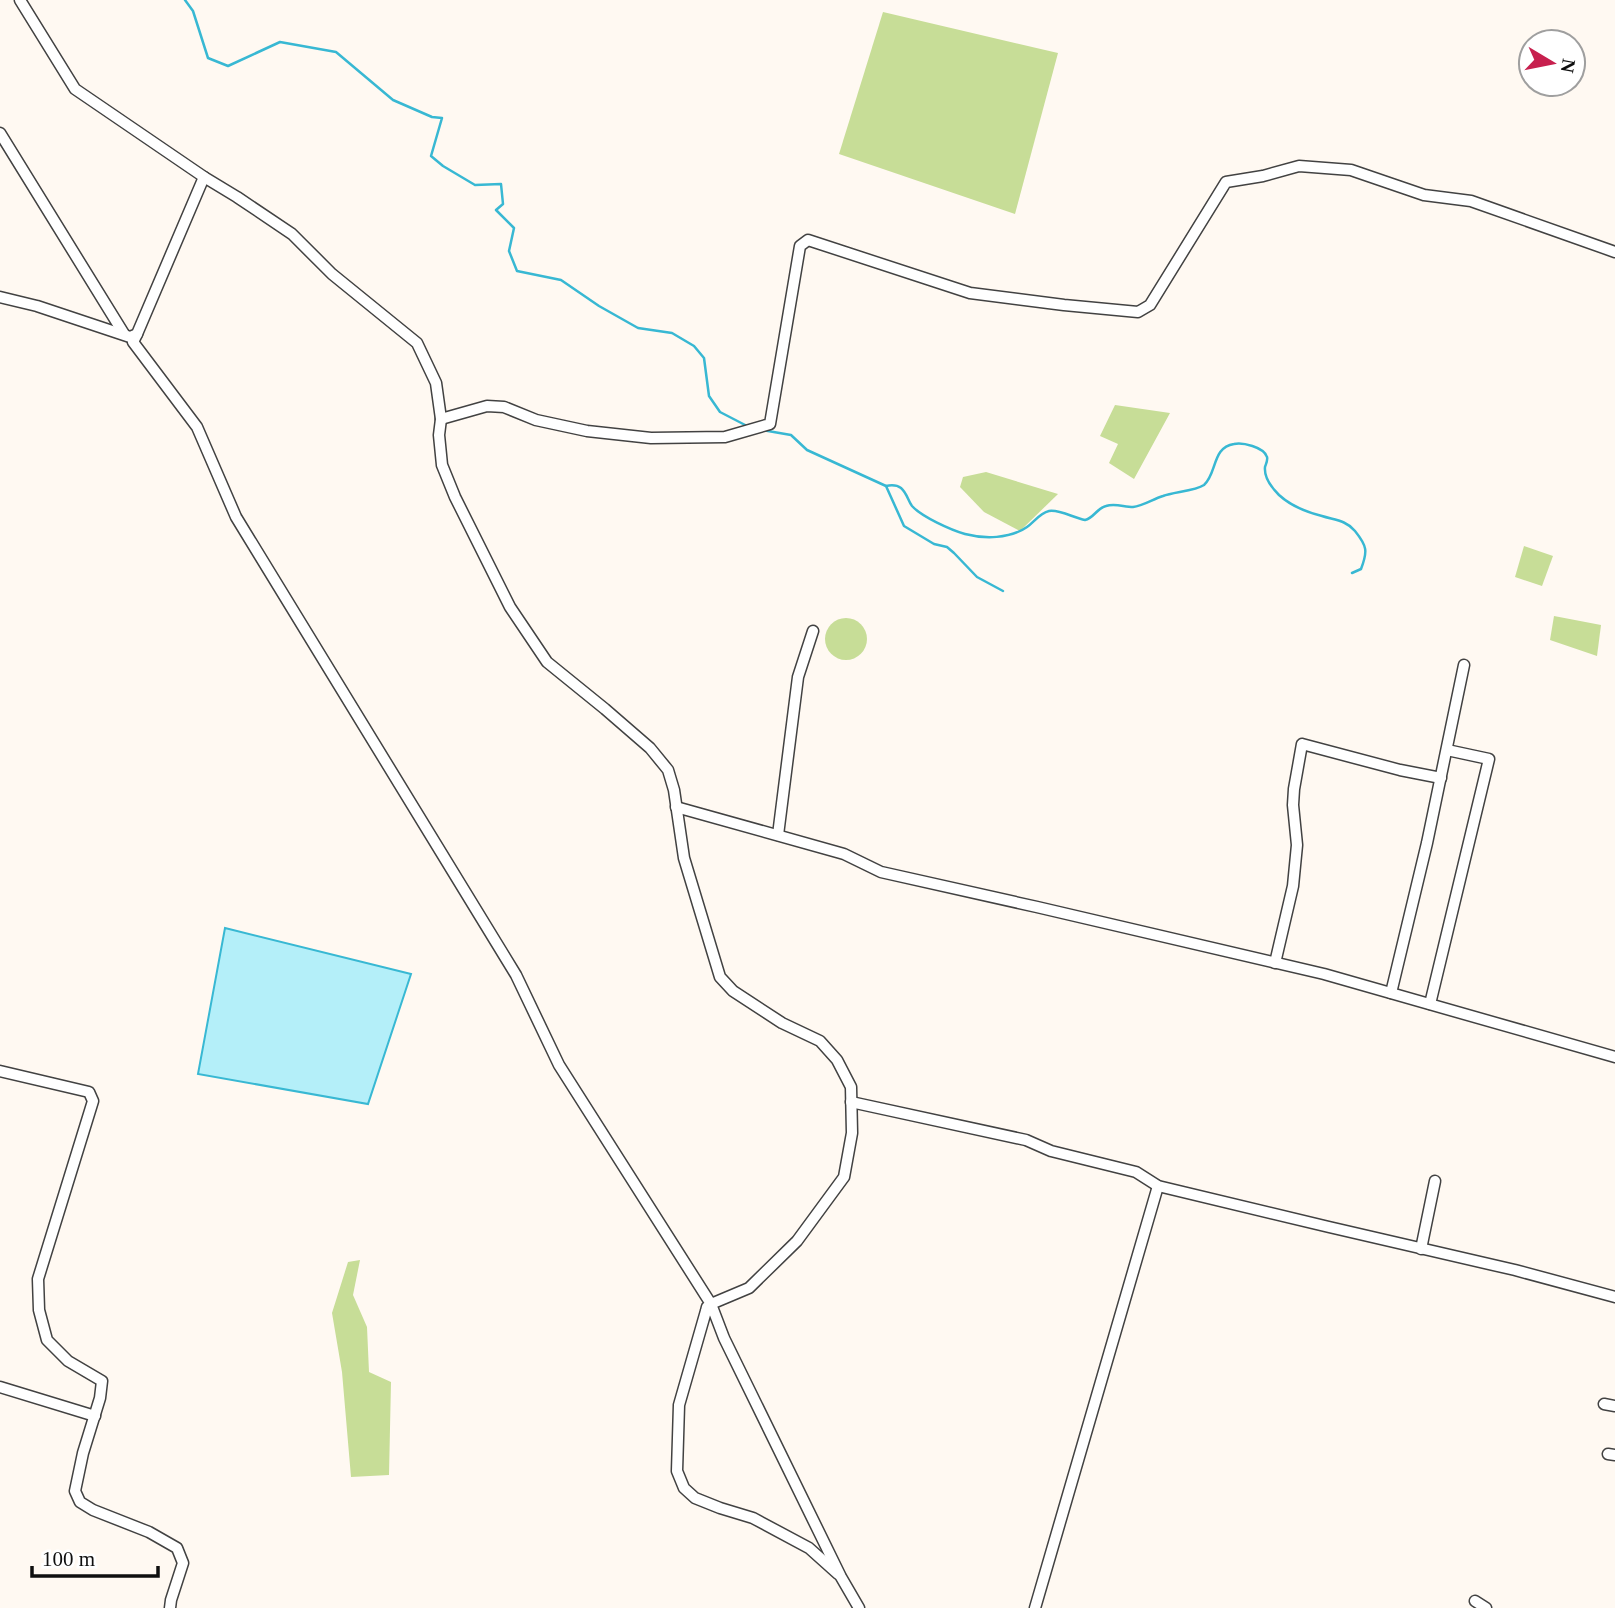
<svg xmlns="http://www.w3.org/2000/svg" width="1615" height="1608" font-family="'Times New Roman',serif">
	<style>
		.forest { fill: #c7dd97 }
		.water { fill: #b4eff9; stroke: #38b8d3; stroke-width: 2 }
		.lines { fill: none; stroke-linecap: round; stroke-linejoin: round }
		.stream { stroke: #38b8d3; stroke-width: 2.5 }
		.minor-casing { stroke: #424242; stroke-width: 13 }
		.minor { stroke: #fff; stroke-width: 10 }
	</style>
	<rect width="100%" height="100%" fill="#fff9f2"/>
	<g class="forest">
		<path d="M883 12 1058 53 1015 214 839 154Z"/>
		<path d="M1115 405 1170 413 1134 479 1109 463 1118 444 1100 436Z"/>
		<path d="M986 472 1058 494 1020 531 984 512 960 487 963 477Z"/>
		<path d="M1524 546 1553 556 1542 586 1515 577Z"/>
		<path d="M1554 616 1601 625 1597 656 1550 640Z"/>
		<circle cx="846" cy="639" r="21"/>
		<path d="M360 1260 353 1295 367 1327 369 1372 391 1382 389 1475 351 1477 342 1372 332 1313 348 1262Z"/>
	</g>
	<path class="water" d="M225 928 411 974 368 1104 198 1074Z"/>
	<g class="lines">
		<g class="stream">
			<path d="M185 0 193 11 208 58 228 66 280 42 336 52 393 100 432 117 442 118 431 156 443 166 475 185 501 184 503 204 496 210 514 228 509 251 517 271 561 280 599 306 638 328 672 333 694 346 704 358 709 396 720 412 749 427"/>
			<path d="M762 430 791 435 807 450 886 486 904 526 934 544 947 547 954 553 977 577 1003 591"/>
			<path d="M886 486C891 485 897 485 901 488 907 493 908 501 912 506 922 517 951 530 965 534 984 539 1010 539 1027 527 1034 522 1040 513 1049 511 1059 509 1074 518 1085 520 1094 518 1097 508 1106 506 1115 503 1124 507 1133 507 1143 506 1153 499 1163 496 1173 492 1195 491 1204 485 1217 474 1212 447 1234 444 1242 442 1264 447 1267 457 1268 460 1266 464 1265 467 1264 477 1272 488 1279 495 1291 506 1306 512 1322 516 1334 520 1346 520 1355 531 1367 546 1368 551 1361 569L1352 573"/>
		</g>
		<defs>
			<g id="minor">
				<path d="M20 0 75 89 204 177 237 197 292 234 332 274 417 343 436 383 441 419 439 435 442 465 455 497 510 607 547 662 605 709 650 748 668 770 674 790 684 858 720 977 733 991 782 1023 820 1041 837 1060 851 1087 852 1133 844 1177 797 1241 749 1288 711 1304 724 1338 841 1577 859 1608"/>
				<path d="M0 133 124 334"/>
				<path d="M0 297 37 306 130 337 137 334 204 177"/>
				<path d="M137 334 133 342 197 427 236 517 516 975 559 1065 711 1304 707 1307 706 1311 679 1405 677 1471 684 1488 695 1498 720 1508 753 1518 809 1548 838 1574"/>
				<path d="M441 419 487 406 504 407 536 420 587 431 651 438 725 437 770 424 800 246 808 240 970 293 1064 305 1138 312 1150 305 1226 182 1263 176 1299 166 1351 170 1424 195 1471 201 1615 252"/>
				<path d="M676 807 844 854 881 872 1037 907 1324 974 1615 1057"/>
				<path d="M778 835 798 677 813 631"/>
				<path d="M1275 963 1293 886 1297 845 1293 805 1294 789 1302 744 1400 770 1441 778"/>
				<path d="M1391 993 1427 843 1464 665"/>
				<path d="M1430 1004 1489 759 1447 750"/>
				<path d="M0 1071 89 1092 93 1101 38 1279 39 1310 47 1340 68 1361 102 1381 100 1398 83 1453 75 1491 80 1502 93 1510 149 1532 177 1548 183 1563 171 1600 170 1608"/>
				<path d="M851 1102 1026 1140 1051 1151 1136 1172 1158 1186 1329 1227 1515 1270 1615 1297"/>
				<path d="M1421 1249 1435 1181"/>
				<path d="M0 1387 95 1416"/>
				<path d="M1604 1404 1615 1406"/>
				<path d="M1608 1454 1615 1455"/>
				<path d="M1475 1601 1486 1608"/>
				<path d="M1035 1608 1158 1186"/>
			</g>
		</defs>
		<use href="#minor" class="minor-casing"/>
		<use href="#minor" class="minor"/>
	</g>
	<g transform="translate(1552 63) rotate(100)"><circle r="33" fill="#ffffff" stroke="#9f9f9f" stroke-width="2"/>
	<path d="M0-5L12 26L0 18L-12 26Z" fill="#c7204e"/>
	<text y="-10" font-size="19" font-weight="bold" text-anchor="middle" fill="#0f0f0f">N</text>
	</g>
	<path d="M32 1566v10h126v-10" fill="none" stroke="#0f0f0f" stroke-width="3.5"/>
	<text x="42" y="1566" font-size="21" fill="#0f0f0f" stroke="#ffffff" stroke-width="5" paint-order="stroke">100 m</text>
</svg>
